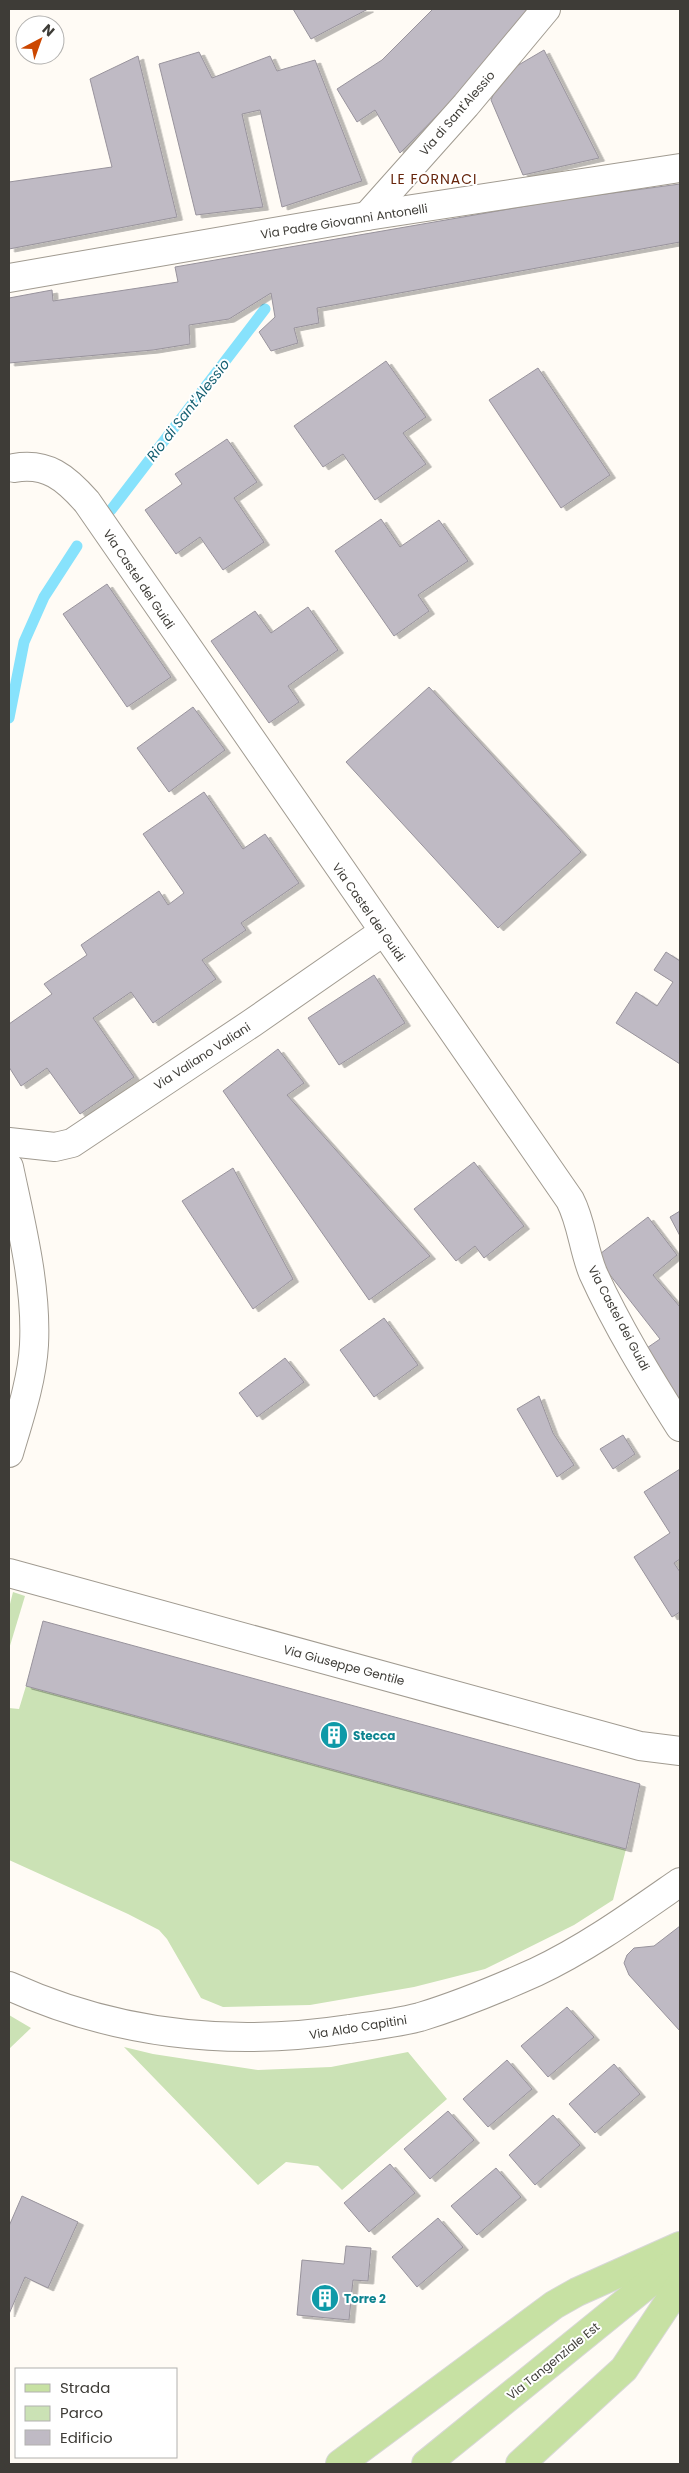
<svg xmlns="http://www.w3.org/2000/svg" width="689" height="2473" font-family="Poppins,sans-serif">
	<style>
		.green { fill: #cbe2b5 }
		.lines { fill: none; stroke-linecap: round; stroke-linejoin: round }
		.stream { stroke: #87e2fc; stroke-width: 11 }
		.building { fill: #bfbac4; stroke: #98939c; filter: url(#shadow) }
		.minor-casing { stroke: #a19b91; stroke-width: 30 }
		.primary-casing { stroke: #d8d8d7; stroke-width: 30 }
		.minor { stroke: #fff; stroke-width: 28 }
		.primary { stroke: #c7e1a3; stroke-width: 28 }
		.labels { text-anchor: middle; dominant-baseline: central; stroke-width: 4; stroke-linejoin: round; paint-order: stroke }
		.street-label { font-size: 12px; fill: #3e3c37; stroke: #fff }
		.culture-label { font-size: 12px; font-weight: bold; fill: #0d838f; stroke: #fff; text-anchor: start }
		.neighbourhood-label { font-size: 14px; letter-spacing: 1px; fill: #67260c; stroke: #fff }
		.water-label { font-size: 14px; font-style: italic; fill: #166072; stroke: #fff }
	</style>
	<defs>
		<filter id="shadow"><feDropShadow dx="5.5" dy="3" stdDeviation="0" flood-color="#0004"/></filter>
	</defs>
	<rect width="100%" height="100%" fill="#fffbf5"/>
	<g class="green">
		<path d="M13 1592 25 1596 9 1649V1608Z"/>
		<path d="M26 1686 626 1849 613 1900 574 1925 485 1969 414 1987 310 2005 223 2007 201 1998 167 1939 159 1930 128 1914 9 1860V1708L19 1709Z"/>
		<path d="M9 2015 31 2028 9 2049Z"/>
		<path d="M124 2047 153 2054 258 2070 331 2067 408 2052 447 2099 342 2190 318 2166 286 2162 258 2185Z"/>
	</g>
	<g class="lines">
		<g class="stream">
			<path d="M111 510 265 309"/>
			<path d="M9 718 24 642 44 597 77 546"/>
		</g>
	</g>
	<g class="building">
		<path d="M293 9H368L311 39Z"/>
		<path d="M433 9H530L479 73 400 153 375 110 357 122 337 89 382 60Z"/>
		<path d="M544 50 599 158 523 175 491 100 499 81 515 67Z"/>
		<path d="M199 52 212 78 270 56 277 71 315 60 362 181 282 207 260 110 242 114 263 207 196 215 159 64Z"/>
		<path d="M138 56 177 217 9 249V182L112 167 90 79Z"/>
		<path d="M680 184V242L317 308 319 323 294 328 298 343 271 351 259 332 275 317 271 293 229 319 189 325 190 344 153 350 9 363V298L52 290 53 301 178 282 175 267 561 200Z"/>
		<path d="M386 361 426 417 403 433 426 464 375 500 343 454 323 467 294 426Z"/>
		<path d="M538 368 610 475 561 508 489 400Z"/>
		<path d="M227 439 257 482 234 498 264 542 223 570 200 537 176 554 145 510 182 484 175 474Z"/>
		<path d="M381 519 400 547 439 520 468 561 418 595 429 611 394 636 335 551Z"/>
		<path d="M107 584 171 677 127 707 63 614Z"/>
		<path d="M308 607 338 650 288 686 299 702 269 723 211 641 255 611 271 633Z"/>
		<path d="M429 687 581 852 498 928 346 762Z"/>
		<path d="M193 707 225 750 169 792 137 748Z"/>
		<path d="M204 792 243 849 265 834 299 883 241 923 246 930 202 960 216 979 153 1023 131 992 93 1018 134 1077 80 1114 47 1068 21 1086 9 1067V1024L52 994 44 984 87 955 81 945 159 891 168 905 184 893 143 834Z"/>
		<path d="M666 952 680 961V1064L616 1023 636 992 657 1006 673 982 654 970Z"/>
		<path d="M374 975 405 1023 339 1065 308 1018Z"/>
		<path d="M278 1049 304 1083 287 1095 430 1256 369 1300 223 1091Z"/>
		<path d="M474 1162 524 1226 484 1258 475 1246 456 1261 414 1209Z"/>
		<path d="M233 1168 293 1279 253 1309 182 1201Z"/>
		<path d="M680 1211V1236L670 1217Z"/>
		<path d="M648 1217 677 1255 653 1275 680 1307V1408L644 1350 660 1339 596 1257Z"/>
		<path d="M384 1318 418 1365 374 1397 340 1350Z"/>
		<path d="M285 1358 304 1382 257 1417 239 1393Z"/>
		<path d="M539 1396 553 1433 574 1465 557 1477 517 1409Z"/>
		<path d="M623 1435 635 1454 613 1469 600 1449Z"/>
		<path d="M680 1469V1559L674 1563 680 1572V1612L672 1617 634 1557 670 1533 644 1492Z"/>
		<path d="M43 1621 640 1784 626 1849 26 1686Z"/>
		<path d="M680 1926V2031L629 1975 624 1963 627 1955 634 1948 654 1946Z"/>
		<path d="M567 2007 594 2037 548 2077 521 2046Z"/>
		<path d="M507 2060 532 2089 488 2127 463 2099Z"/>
		<path d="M614 2064 640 2094 595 2133 569 2104Z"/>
		<path d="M448 2111 474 2140 430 2179 404 2149Z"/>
		<path d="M553 2115 580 2145 535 2185 509 2155Z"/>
		<path d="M390 2164 415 2193 369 2232 344 2203Z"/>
		<path d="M496 2168 521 2197 477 2235 451 2206Z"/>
		<path d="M22 2196 78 2222 48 2288 25 2277 9 2314V2226Z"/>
		<path d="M438 2218 463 2247 417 2287 392 2257Z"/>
		<path d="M346 2246 371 2248 368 2281 353 2280 349 2320 297 2315 302 2260 344 2264Z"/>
	</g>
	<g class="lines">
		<defs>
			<g id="minor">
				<path d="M367 216 466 105 546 9"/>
				<path d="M9 278 367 216 680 168"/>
				<path d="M14 468C47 462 66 478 87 502L570 1200C582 1223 583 1249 593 1273 617 1326 649 1378 680 1427"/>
				<path d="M9 1142 55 1147 72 1143 252 1023 383 932"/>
				<path d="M9 1167C21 1224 37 1286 34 1345 32 1381 19 1419 9 1453"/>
				<path d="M9 1573 640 1746 680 1751"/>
				<path d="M9 1986C117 2035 232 2047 349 2029 372 2026 397 2023 420 2017 459 2005 498 1989 536 1972 587 1948 634 1914 680 1882"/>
			</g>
			<g id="primary">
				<path d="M340 2464 554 2305 577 2292 680 2246"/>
				<path d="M426 2464 680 2258"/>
				<path d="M520 2464 624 2369 680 2285"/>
			</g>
		</defs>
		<use href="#minor" class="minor-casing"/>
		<use href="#primary" class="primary-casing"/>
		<use href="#minor" class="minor"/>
		<use href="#primary" class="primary"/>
	</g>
	<defs>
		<symbol id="building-disc" viewBox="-11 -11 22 22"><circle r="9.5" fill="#0f9aa8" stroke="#fff"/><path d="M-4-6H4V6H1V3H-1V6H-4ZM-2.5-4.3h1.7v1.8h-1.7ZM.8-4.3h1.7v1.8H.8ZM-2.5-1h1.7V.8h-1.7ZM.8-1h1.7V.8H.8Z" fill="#fff"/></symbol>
	</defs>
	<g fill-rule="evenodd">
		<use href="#building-disc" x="318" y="1719" width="32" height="32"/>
		<use href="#building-disc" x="309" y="2282" width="32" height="32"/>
	</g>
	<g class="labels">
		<g class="street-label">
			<text transform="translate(457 113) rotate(-49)">Via di Sant'Alessio</text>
			<text transform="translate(344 221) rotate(-9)">Via Padre Giovanni Antonelli</text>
			<text transform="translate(139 579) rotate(56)">Via Castel dei Guidi</text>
			<text transform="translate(369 912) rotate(55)">Via Castel dei Guidi</text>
			<text transform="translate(202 1056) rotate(-33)">Via Valiano Valiani</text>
			<text transform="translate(619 1318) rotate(62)">Via Castel dei Guidi</text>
			<text transform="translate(344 1665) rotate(15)">Via Giuseppe Gentile</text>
			<text transform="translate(358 2027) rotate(-9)">Via Aldo Capitini</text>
			<text transform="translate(553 2361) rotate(-39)">Via Tangenziale Est</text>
		</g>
		<g class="culture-label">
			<text x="353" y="1735">Stecca</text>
			<text x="344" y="2298">Torre 2</text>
		</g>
		<g class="neighbourhood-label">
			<text x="434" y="179">LE FORNACI</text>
		</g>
		<g class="water-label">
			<text transform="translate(188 410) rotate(-52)">Rio di Sant'Alessio</text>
		</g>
	</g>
	<rect width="689" height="2473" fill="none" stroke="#3e3c37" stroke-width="20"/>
	<rect x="15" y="2368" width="162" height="90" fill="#ffffff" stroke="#b2b1af"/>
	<rect x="25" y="2384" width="25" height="8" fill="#c7e1a3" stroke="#b2b1af"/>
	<text x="60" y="2393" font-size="15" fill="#3e3c37">Strada</text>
	<rect x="25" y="2406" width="25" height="15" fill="#cbe2b5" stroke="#b2b1af"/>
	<text x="60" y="2418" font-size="15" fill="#3e3c37">Parco</text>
	<rect x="25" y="2430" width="25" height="15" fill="#bfbac4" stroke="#b2b1af"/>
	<text x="60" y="2443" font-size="15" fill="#3e3c37">Edificio</text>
	<g transform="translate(40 40) rotate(41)"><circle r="24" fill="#ffffff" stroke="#b2b1af"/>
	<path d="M0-4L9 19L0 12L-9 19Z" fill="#cc4700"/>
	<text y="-8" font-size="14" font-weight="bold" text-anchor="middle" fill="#3e3c37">N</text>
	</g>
</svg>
